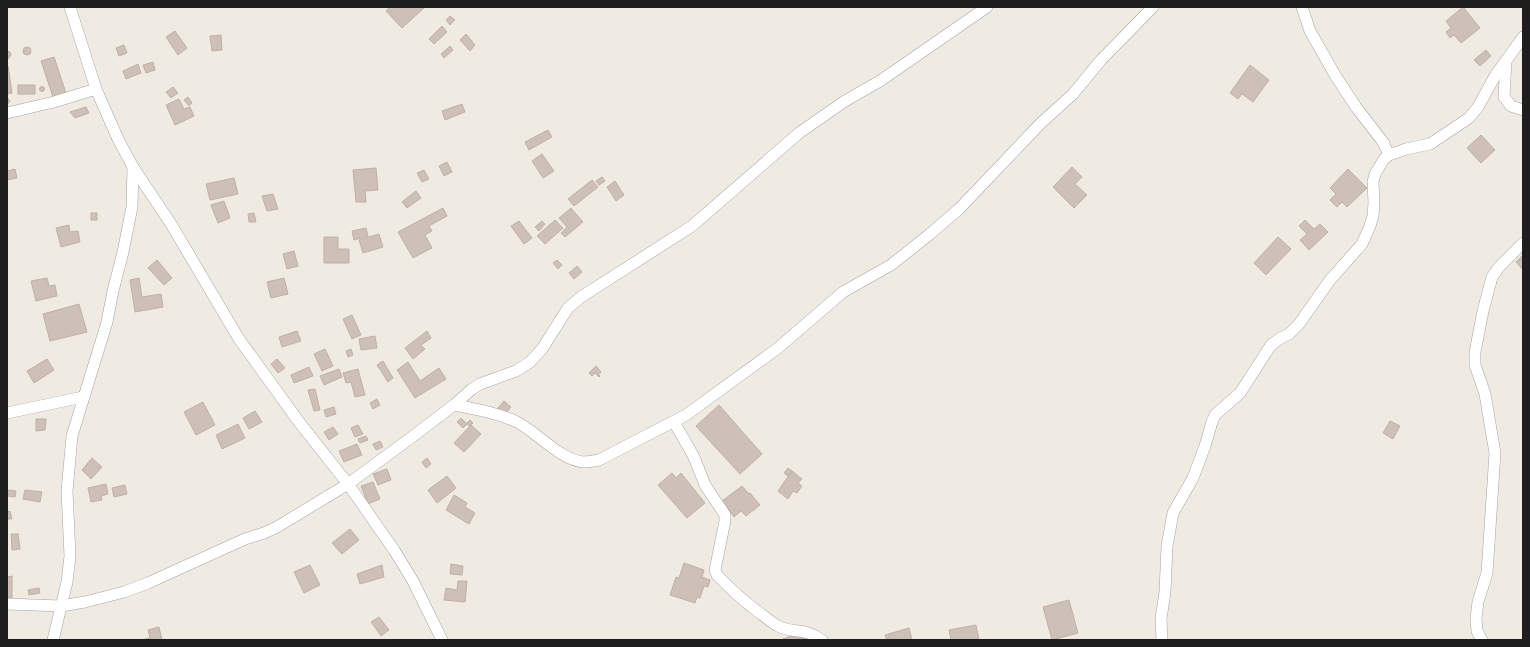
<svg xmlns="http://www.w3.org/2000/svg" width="1530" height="647" font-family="'Varela Round',sans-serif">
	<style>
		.building { fill: #ccc0b8; stroke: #c2b0a4 }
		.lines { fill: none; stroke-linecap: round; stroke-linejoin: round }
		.street-casing { stroke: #a5a5a5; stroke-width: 12 }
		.street { stroke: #fff; stroke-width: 11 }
	</style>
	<rect width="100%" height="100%" fill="#f0ebe2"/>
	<g class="building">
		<path d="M390 7H425L402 28 386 11Z"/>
		<path d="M1463 7 1480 28 1461 43 1454 35 1450 38 1446 32 1451 28 1446 21Z"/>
		<path d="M450 16 455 20 450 25 446 20Z"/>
		<path d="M442 26 447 32 434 44 429 39Z"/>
		<path d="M175 31 187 48 178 55 166 37Z"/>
		<path d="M466 34 475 45 470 51 460 40Z"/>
		<path d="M221 35 222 50 212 51 210 36Z"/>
		<path d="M124 45 127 53 119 56 116 48Z"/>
		<path d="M450 46 453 50 444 58 441 54Z"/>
		<circle cx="27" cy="51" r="4"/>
		<path d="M1486 50 1491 56 1480 66 1474 60Z"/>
		<path d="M7 51 10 52 11 55 8 59H7Z"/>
		<path d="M54 57 66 93 53 97 41 61Z"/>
		<path d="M153 62 155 70 146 73 143 65Z"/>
		<path d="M138 64 141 73 126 79 123 71Z"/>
		<path d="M1250 65 1269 80 1253 102 1242 94 1238 99 1230 93Z"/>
		<path d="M7 66H8L12 93 7 94Z"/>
		<rect x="18" y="85" width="17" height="9"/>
		<circle cx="42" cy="89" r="2.5"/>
		<path d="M173 87 178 93 171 98 166 92Z"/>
		<path d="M7 97 10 101 7 105Z"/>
		<path d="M188 97 192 103 189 106 184 100Z"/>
		<path d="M179 99 184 109 190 107 194 116 175 125 166 105Z"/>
		<path d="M462 104 465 112 445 120 442 111Z"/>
		<path d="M86 107 89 113 75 118 70 112Z"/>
		<path d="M548 130 552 137 529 150 525 142Z"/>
		<path d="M1481 135 1495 150 1481 163 1467 148Z"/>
		<path d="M542 154 554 171 543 178 532 161Z"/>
		<path d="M447 162 452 172 444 176 439 166Z"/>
		<path d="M1072 167 1082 177 1075 184 1087 195 1074 208 1053 187Z"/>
		<path d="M376 168 378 190 365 191 366 202H356L353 170Z"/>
		<path d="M15 169 17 178 7 180V171Z"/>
		<path d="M1348 169 1367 188 1347 207 1342 202 1337 207 1330 200 1336 194 1330 188Z"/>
		<path d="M424 170 429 179 422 182 417 173Z"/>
		<path d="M602 177 605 181 599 185 596 181Z"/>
		<path d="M234 178 238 194 210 200 206 184Z"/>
		<path d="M592 180 598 187 574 206 568 199Z"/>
		<path d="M615 181 624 195 616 201 607 187Z"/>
		<path d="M416 191 421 198 407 208 402 202Z"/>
		<path d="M273 194 278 209 267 211 262 196Z"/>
		<path d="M224 201 230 218 218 223 211 205Z"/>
		<path d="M443 208 447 216 429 226 432 231 425 235 432 248 413 258 398 232Z"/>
		<path d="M571 208 583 222 565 237 561 233 567 227 559 218Z"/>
		<rect x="91" y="213" width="6" height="7"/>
		<path d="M254 213 256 222H249L248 214Z"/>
		<path d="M555 220 563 228 545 244 537 236Z"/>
		<path d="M1305 220 1314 229 1320 224 1328 232 1309 250 1300 240 1307 234 1299 226Z"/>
		<path d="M519 221 532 238 524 244 511 226Z"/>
		<path d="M542 221 545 224 539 231 535 227Z"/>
		<path d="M69 225 70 232 78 231 80 242 61 247 56 228Z"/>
		<path d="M366 228 368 236 354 240 352 231Z"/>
		<path d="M379 234 383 247 363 253 359 240Z"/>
		<path d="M324 237H338V249H349V263H324Z"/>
		<path d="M1278 237 1291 249 1266 275 1254 263Z"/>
		<path d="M294 251 298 266 287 269 283 254Z"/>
		<path d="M1523 255V270L1516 262Z"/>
		<path d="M157 260 172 278 164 285 148 268Z"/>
		<path d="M557 260 562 265 558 269 553 263Z"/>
		<path d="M577 266 582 272 574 279 569 273Z"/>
		<path d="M47 278 49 286 55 285 57 296 36 301 31 281Z"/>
		<path d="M139 278 142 297 161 294 163 307 135 312 130 280Z"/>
		<path d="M284 278 288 294 271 298 267 282Z"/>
		<path d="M79 304 87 332 50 341 43 314Z"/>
		<path d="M352 315 361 335 352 339 343 319Z"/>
		<path d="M297 331 301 341 282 347 279 337Z"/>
		<path d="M427 331 431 338 421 345 425 349 413 359 405 348Z"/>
		<path d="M375 336 377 348 361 350 359 339Z"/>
		<path d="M325 349 333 366 322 371 314 354Z"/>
		<path d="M351 349 353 355 348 357 346 351Z"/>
		<path d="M47 359 54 370 34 383 27 371Z"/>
		<path d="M277 359 285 368 278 373 271 364Z"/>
		<path d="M383 361 393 378 388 382 377 365Z"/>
		<path d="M408 362 420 381 439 368 446 379 415 398 397 370Z"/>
		<path d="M596 366 601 372 598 374 600 376 599 377 595 373 592 376 589 373Z"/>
		<path d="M309 367 313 376 294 383 291 375Z"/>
		<path d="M339 369 342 377 324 385 320 376Z"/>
		<path d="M358 369 365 395 355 397 351 382 346 383 343 373Z"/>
		<path d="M315 389 320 410 314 411 308 390Z"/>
		<path d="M377 399 380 405 373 409 370 403Z"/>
		<path d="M504 401 511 407 505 414 498 408Z"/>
		<path d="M203 402 215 425 196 435 184 412Z"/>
		<path d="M719 405 762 454 740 474 696 426Z"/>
		<path d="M334 407 336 414 326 417 324 410Z"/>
		<path d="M255 411 262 422 249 429 243 418Z"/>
		<path d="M461 418 467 424 463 428 457 422Z"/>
		<path d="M36 419H46L45 430 36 431Z"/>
		<path d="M470 420 473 423 469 426 467 423Z"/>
		<path d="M1390 421 1400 426 1393 439 1383 433Z"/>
		<path d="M238 424 245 438 222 449 216 435Z"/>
		<path d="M358 425 363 434 355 437 351 428Z"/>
		<path d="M471 425 481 434 464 452 454 443Z"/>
		<path d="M333 427 338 434 329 440 324 432Z"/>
		<path d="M366 436 368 440 360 443 358 439Z"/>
		<path d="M380 441 383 447 376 450 373 444Z"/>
		<path d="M357 444 362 455 344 462 339 451Z"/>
		<path d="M92 458 102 467 91 479 82 470Z"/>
		<path d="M427 458 431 464 426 468 422 462Z"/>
		<path d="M788 468 792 471 788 476 784 473Z"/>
		<path d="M387 469 391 480 378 485 373 474Z"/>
		<path d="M792 471 802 479 798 483 802 486 797 493 793 491 788 499 778 491Z"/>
		<path d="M672 473 676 478 681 473 705 503 687 518 658 485Z"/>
		<path d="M447 476 456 488 437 503 428 490Z"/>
		<path d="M373 482 380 499 368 504 361 486Z"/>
		<path d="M106 484 108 494 101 496 102 500 91 502 88 488Z"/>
		<path d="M125 485 127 494 114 497 112 488Z"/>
		<path d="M742 486 749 494 750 493 760 505 746 516 741 511 734 517 722 501Z"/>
		<path d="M7 490 16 491 15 497 7 496Z"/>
		<path d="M25 490 42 492 40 502 23 499Z"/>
		<path d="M454 495 467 503 465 507 475 513 469 524 446 510Z"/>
		<path d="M10 511 12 519H7V512Z"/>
		<path d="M350 529 359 540 342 554 332 543Z"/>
		<path d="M11 534H18L20 549 12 550Z"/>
		<path d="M684 563 704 570 702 577 710 580 708 587 704 586 700 598 697 597 695 603 670 595 676 577 679 578Z"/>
		<path d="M451 564 463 566 462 575 450 574Z"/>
		<path d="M310 565 320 585 304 593 294 572Z"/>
		<path d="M382 565 384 577 360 584 357 574Z"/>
		<path d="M12 576V598H7V577Z"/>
		<path d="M458 581H467L465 602 444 600 446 588 457 590Z"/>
		<path d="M39 588 40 593 29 595 28 590Z"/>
		<path d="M1069 600 1078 633 1052 640 1043 607Z"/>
		<path d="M379 617 389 630 381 636 371 622Z"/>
		<path d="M976 625 979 640H951L949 630Z"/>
		<path d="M159 627 162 640H141L150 638 148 630Z"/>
		<path d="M909 628 912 640H887L885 635Z"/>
		<path d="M800 633 802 638 810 635 811 640H780Z"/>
	</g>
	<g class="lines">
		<defs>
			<g id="street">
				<path d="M70 7 96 89 118 139 133 167 171 224 239 339 299 422 348 484 394 550 413 581 442 640"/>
				<path d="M1302 7 1310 31 1335 75 1356 107 1383 142 1389 155"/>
				<path d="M1506 61 1504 97 1511 106 1523 110"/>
				<path d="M7 113 54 102 96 89"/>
				<path d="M454 405C475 409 498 413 517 422 538 433 559 459 583 462 588 462 594 461 599 460L686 415 778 348 843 292 891 265 930 234 959 209 1041 123 1073 94 1101 60 1153 7"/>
				<path d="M7 413 83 397"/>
				<path d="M674 422 694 457 705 485 725 515V521L715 570 717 575C731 590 745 602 761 614 767 618 772 623 778 626 794 634 804 627 822 640"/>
				<path d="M7 604 61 606 85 602 124 592 148 583 245 539 264 533 277 527 348 484 408 440 454 405 472 389 480 384 516 371 530 362 542 349 568 308 581 297 692 226 799 133 845 101 880 81 987 7"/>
				<path d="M53 640 67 582 70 556 67 491 72 436 107 322 113 291 123 252 132 207 133 167"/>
				<path d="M1162 640 1161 619 1165 592 1167 546 1173 513 1193 478 1205 446 1212 422 1215 415 1240 393 1271 345 1279 339 1289 334 1299 324 1330 280 1362 244 1370 226 1373 216 1374 203 1373 182 1375 174 1384 159 1389 155 1406 149 1430 144 1469 118 1478 107 1495 76 1523 37"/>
				<path d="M1482 640 1477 631 1476 618 1478 602 1487 573 1495 453 1485 394 1475 365V352L1483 311 1492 277 1499 267 1523 243"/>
			</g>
		</defs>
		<use href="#street" class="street-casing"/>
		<use href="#street" class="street"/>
	</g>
	<rect width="1530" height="647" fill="none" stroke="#1e1e1e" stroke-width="16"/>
</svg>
